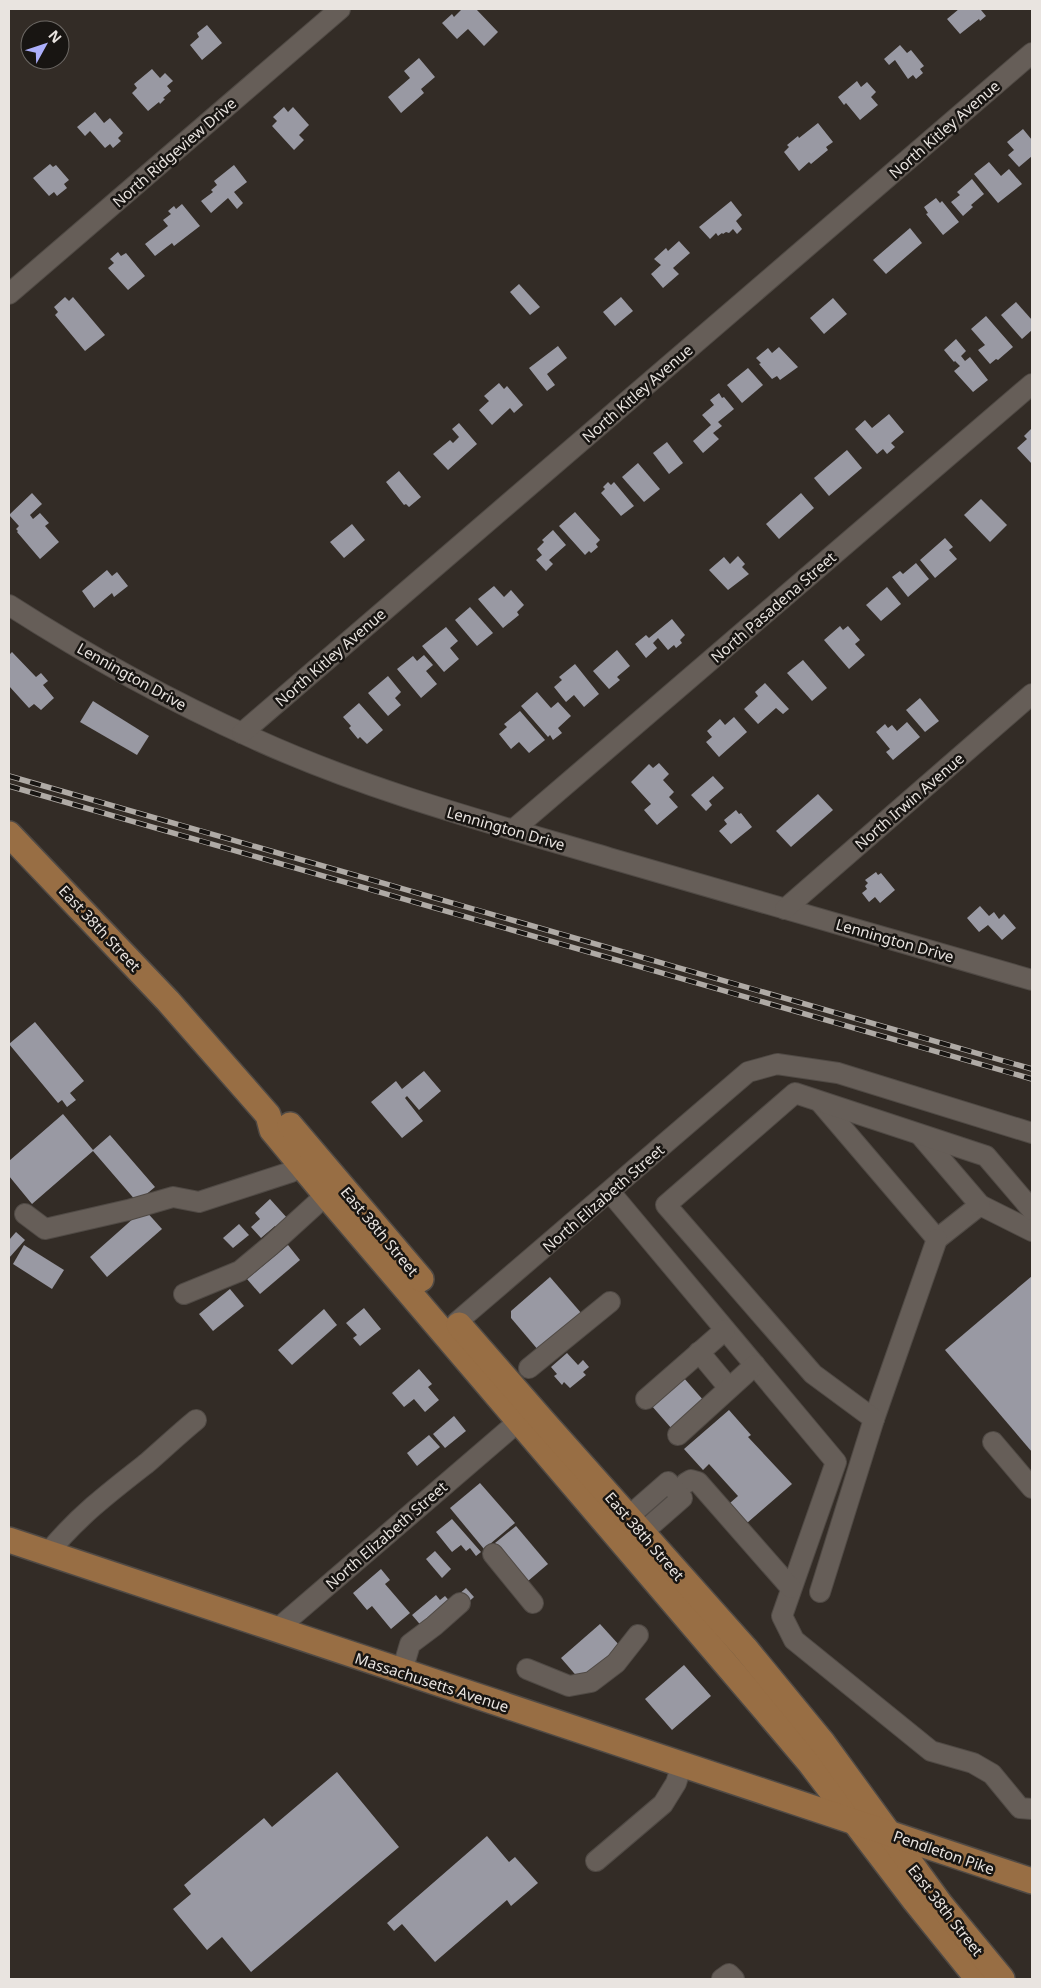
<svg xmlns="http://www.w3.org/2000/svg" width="1041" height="1988" font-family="'Noto Sans',sans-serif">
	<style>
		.building { fill: #9999a3 }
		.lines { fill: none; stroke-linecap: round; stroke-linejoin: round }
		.minor-casing { stroke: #504a45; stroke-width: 22 }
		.major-casing { stroke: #504a45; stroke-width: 28 }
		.minor { stroke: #665e58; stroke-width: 20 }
		.major { stroke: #986e44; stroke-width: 25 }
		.rail-casing { stroke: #afaaa5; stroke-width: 5.5 }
		.rail { stroke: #181512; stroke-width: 4; stroke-dasharray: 11; stroke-linecap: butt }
		.labels { text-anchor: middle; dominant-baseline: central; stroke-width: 5; stroke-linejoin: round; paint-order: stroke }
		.street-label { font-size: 15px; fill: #e9e4e0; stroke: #181512 }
	</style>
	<rect width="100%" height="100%" fill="#332c26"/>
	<g class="building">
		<path d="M462 9H476L498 32 484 46 468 29 457 39 442 23 452 14 454 17Z"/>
		<path d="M959 9H983L981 10 986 16 980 21 979 19 960 34 947 19Z"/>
		<path d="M207 25 222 43 202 60 190 45 199 37 197 33Z"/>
		<path d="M900 45 907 53 911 50 924 66 920 69 923 73 916 79 913 75 908 79 895 60 889 65 884 59Z"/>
		<path d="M419 58 435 77 421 89 424 93 401 113 388 97 410 78 404 71Z"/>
		<path d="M152 69 160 78 165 73 173 81 167 86 171 91 163 98 165 99 160 104 159 102 148 111 132 93 137 88 134 84Z"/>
		<path d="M857 81 861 87 867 82 876 92 871 97 878 105 860 120 846 103 844 105 838 97Z"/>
		<path d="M284 107 288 112 293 107 309 125 299 135 304 140 294 150 272 126 277 121 273 117Z"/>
		<path d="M95 112 104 123 110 118 123 133 118 138 121 141 113 148 110 144 105 148 90 131 85 136 77 127Z"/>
		<path d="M818 123 833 142 826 147 828 150 811 164 809 162 799 171 784 152 789 147 787 145 798 136 799 138Z"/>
		<path d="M1023 129 1032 140V156L1019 167 1008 155 1014 150 1007 142Z"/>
		<path d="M989 162 1001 176 1009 169 1022 184 998 203 974 174Z"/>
		<path d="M50 164 53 167 56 165 69 180 64 184 67 188 57 196 54 192 49 196 33 178Z"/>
		<path d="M234 165 247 182 234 192 243 203 237 209 228 198 211 213 201 201 213 192 211 190 217 185 214 181Z"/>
		<path d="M972 179 984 194 971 205 973 207 963 216 951 202 960 195 957 192Z"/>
		<path d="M936 198 940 203 942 201 959 222 943 235 926 214 928 213 924 207Z"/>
		<path d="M731 201 742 215 736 221 742 229 737 234 733 229 729 233 726 232 723 234 722 233 718 236 716 233 710 239 699 227Z"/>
		<path d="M182 204 200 226 174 246 172 243 155 256 145 244 168 226 163 220 171 214 168 211 174 206 176 209Z"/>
		<path d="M910 228 922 243 886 274 873 260Z"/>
		<path d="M679 241 690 253 673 268 679 274 663 288 651 274 661 265 654 259 666 248 668 251Z"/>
		<path d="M118 252 121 256 126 253 145 276 128 290 108 268 114 263 110 259Z"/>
		<path d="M519 284 540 307 530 315 510 292Z"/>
		<path d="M65 297 69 301 73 297 105 335 85 351 55 315 58 312 54 307Z"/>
		<path d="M621 297 633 311 615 326 603 312Z"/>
		<path d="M833 298 847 314 824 334 810 318Z"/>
		<path d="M1016 302 1032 320V330L1022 339 1001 315Z"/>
		<path d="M986 316 1013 347 998 360 996 359 990 364 978 350 985 345 971 329Z"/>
		<path d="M956 339 966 351 961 356 965 361 970 357 988 380 973 392 954 371 960 366 955 361 954 362 944 350Z"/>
		<path d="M558 346 567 358 547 374 555 385 547 391 529 368Z"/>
		<path d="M779 347 798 367 780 380 777 376 772 379 759 364 761 363 756 358 768 348 772 353Z"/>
		<path d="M748 368 763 385 742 403 727 385Z"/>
		<path d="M499 383 504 389 507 386 523 405 514 413 510 408 492 425 479 410 489 401 484 396Z"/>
		<path d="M719 393 722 398 724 397 734 409 718 422 722 426 713 433 719 439 703 453 693 441 711 425 702 415 714 405 710 400Z"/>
		<path d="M889 414 904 432 891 443 895 447 887 454 883 449 877 454 855 429 865 420 872 428Z"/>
		<path d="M459 423 477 444 448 470 433 454 450 440 453 443 459 437 452 429Z"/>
		<path d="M1032 428V464L1017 448 1027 439 1024 436Z"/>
		<path d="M667 442 683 463 669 474 653 453Z"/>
		<path d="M847 450 862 468 829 496 814 478Z"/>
		<path d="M638 463 660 489 644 502 622 477Z"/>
		<path d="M399 471 421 497 409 507 406 504 404 505 386 482Z"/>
		<path d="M608 482 611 485 614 482 634 506 621 516 601 493 605 489 603 487Z"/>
		<path d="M32 493 42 504 30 515 33 519 40 513 49 523 45 526 59 542 40 559 17 532 18 531 16 529 19 526 9 515Z"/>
		<path d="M801 493 814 508 779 539 766 524Z"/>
		<path d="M981 499 1007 525 990 542 964 515Z"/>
		<path d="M575 512 600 540 596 544 598 547 591 553 589 551 585 555 559 526Z"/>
		<path d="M352 524 365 540 344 558 330 542Z"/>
		<path d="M553 530 566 545 549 560 553 564 546 571 536 560 542 555 537 549 544 542 542 540Z"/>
		<path d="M945 538 953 547 949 550 957 559 935 578 920 560Z"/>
		<path d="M738 556 745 564 742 567 749 574 728 590 709 570 724 557 730 564Z"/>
		<path d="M916 563 929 579 908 597 892 577 900 571 903 574Z"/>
		<path d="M107 570 112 576 117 572 128 586 114 597 112 593 94 608 82 591Z"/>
		<path d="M494 586 504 597 511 590 524 605 517 612 519 615 503 628 478 599Z"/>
		<path d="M887 587 901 604 881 621 866 605Z"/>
		<path d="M470 607 493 633 477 646 455 620Z"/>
		<path d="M672 619 685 635 680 640 682 643 676 648 674 645 668 650 658 638 653 643 657 648 646 658 635 644 646 635 649 638Z"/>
		<path d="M840 626 843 630 848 626 860 640 855 644 865 655 849 669 824 640Z"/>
		<path d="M446 627 458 641 450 648 459 659 444 672 422 646Z"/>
		<path d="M617 650 630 666 617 677 620 680 609 689 593 671Z"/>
		<path d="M12 652 36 677 41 673 48 681 43 685 54 698 41 710 34 704 29 708 9 686V655Z"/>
		<path d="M424 655 433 665 426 671 437 684 421 698 397 669 413 656 417 661Z"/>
		<path d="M803 660 827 688 812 701 787 673Z"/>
		<path d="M575 664 599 694 584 707 574 695 566 702 554 687 562 680 559 677Z"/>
		<path d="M388 676 401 692 395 698 401 705 388 716 368 693Z"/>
		<path d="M765 683 789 709 783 714 776 708 758 724 744 709 758 696 755 692Z"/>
		<path d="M537 692 551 708 558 702 571 716 558 728 562 733 553 740 550 735 548 737 521 706Z"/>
		<path d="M920 698 939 721 925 732 906 710Z"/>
		<path d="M93 701 149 736 137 755 80 722Z"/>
		<path d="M359 703 383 730 367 744 360 737 358 739 349 728 351 726 343 717Z"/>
		<path d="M520 711 545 740 529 753 519 742 511 749 499 734 507 727 504 724Z"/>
		<path d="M734 717 747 732 719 757 706 742 712 737 707 731 720 719 725 725Z"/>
		<path d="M907 722 920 737 893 760 886 752 890 749 876 732 885 724 888 728 892 725 897 731Z"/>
		<path d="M659 763 669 774 663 780 674 792 669 797 678 807 657 825 644 810 651 804 631 782 649 764 653 768Z"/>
		<path d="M713 776 724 788 709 801 712 805 706 811 691 795Z"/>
		<path d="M818 794 833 810 791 847 776 831Z"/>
		<path d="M736 810 739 814 741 813 752 827 731 844 719 831 727 824 724 820Z"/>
		<path d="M876 872 878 875 881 873 895 890 880 903 875 897 869 902 862 893 867 889 865 886 868 883 865 880Z"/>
		<path d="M980 906 989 916 994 912 999 919 1004 914 1016 928 1002 940 988 925 979 932 967 918Z"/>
		<path d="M35 1022 84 1081 70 1093 76 1100 67 1107 62 1100 58 1103 9 1044Z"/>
		<path d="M424 1071 441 1091 419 1110 407 1096 405 1098 423 1121 402 1138 371 1102 396 1081 402 1089Z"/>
		<path d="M63 1114 93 1150 110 1135 155 1187 137 1202 93 1151 32 1204 9 1176V1161Z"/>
		<path d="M270 1199 288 1219 277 1229 275 1226 261 1238 251 1227 260 1219 255 1213Z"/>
		<path d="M144 1209 162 1229 107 1277 90 1257Z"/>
		<path d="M239 1224 249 1235 233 1248 223 1238Z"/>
		<path d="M16 1232 25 1240 9 1258V1240Z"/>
		<path d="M24 1245 64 1270 52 1289 13 1264Z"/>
		<path d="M288 1245 300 1260 260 1294 247 1279Z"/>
		<path d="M1032 1276V1452L945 1350Z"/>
		<path d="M550 1277 582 1314 539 1351 511 1318V1311Z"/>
		<path d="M230 1289 244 1306 213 1331 199 1314Z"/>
		<path d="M364 1308 381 1329 360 1346 353 1338 357 1335 346 1323Z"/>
		<path d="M324 1309 337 1325 292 1365 278 1350Z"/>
		<path d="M567 1353 578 1365 583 1360 589 1367 583 1372 586 1375 570 1388 564 1382 562 1385 554 1376 557 1374 551 1367Z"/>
		<path d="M419 1369 432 1384 428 1387 439 1400 425 1412 414 1399 404 1407 392 1393Z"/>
		<path d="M683 1377 704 1401 672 1429 651 1405Z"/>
		<path d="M729 1410 751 1435 748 1437 792 1484 747 1523 730 1503 738 1496 709 1464 703 1470 684 1449Z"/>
		<path d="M454 1416 466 1431 445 1448 433 1434Z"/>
		<path d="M429 1435 440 1447 417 1466 407 1453Z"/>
		<path d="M480 1483 515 1523 484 1549 450 1508Z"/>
		<path d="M452 1519 481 1552 476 1556 470 1548 466 1551 461 1545 452 1552 436 1532Z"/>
		<path d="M516 1526 548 1564 528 1581 495 1543Z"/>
		<path d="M435 1551 451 1569 442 1578 426 1559Z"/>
		<path d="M381 1569 390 1580 385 1584 410 1613 391 1629 372 1606 367 1610 353 1593Z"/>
		<path d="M466 1588 474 1597 465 1605 457 1596Z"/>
		<path d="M436 1595 440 1600 445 1596 453 1605 424 1629 412 1615Z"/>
		<path d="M600 1624 620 1646 580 1680 561 1658Z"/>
		<path d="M684 1665 711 1696 672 1730 645 1699Z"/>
		<path d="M337 1772 399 1847 251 1972 222 1937 207 1950 173 1909 191 1894 184 1885 264 1818 272 1827Z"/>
		<path d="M487 1836 509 1862 515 1857 538 1883 511 1906 507 1900 435 1962 402 1924 394 1931 387 1923Z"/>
	</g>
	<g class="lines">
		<defs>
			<g id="minor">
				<path d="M9 294 340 9"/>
				<path d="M9 605C87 655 170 701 255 739 369 791 490 823 609 858 750 899 891 939 1032 980"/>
				<path d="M242 733 1032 53"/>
				<path d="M513 830 1032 384"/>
				<path d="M785 909 1032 694"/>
				<path d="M820 1102 937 1239 980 1205 1032 1231"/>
				<path d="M921 1136 980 1205"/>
				<path d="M610 1192 836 1462 782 1616 794 1640 931 1751 973 1763 992 1774 1020 1808 1032 1809"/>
				<path d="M25 1214 45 1229 128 1210 173 1197 199 1202 291 1172 300 1164"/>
				<path d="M184 1294 240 1271 270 1246 326 1195"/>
				<path d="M457 1322 748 1072 777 1064 838 1073 1032 1133"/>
				<path d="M699 1352 729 1388"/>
				<path d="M529 1368 610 1302"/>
				<path d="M646 1399 725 1330"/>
				<path d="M874 1419 937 1239"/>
				<path d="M678 1435 755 1365"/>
				<path d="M993 1442 1032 1488"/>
				<path d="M686 1483 691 1480 698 1482 791 1588"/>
				<path d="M628 1517 668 1482 682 1498 642 1533"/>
				<path d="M48 1553C77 1517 111 1491 147 1463 163 1449 179 1434 196 1420"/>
				<path d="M493 1554 533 1603"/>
				<path d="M820 1592 874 1419 813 1374 666 1205 795 1093 986 1156 1032 1210"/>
				<path d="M276 1630 519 1421"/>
				<path d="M527 1669 569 1686 591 1682 616 1663 638 1635"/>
				<path d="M402 1671 410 1644 434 1626 460 1603"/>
				<path d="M596 1861 663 1804 676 1783 682 1764"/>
				<path d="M722 1979 729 1974 734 1979"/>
			</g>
			<g id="major">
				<path d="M9 834 168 1001 268 1115 272 1130 326 1195 766 1711 810 1763 915 1901 978 1979"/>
				<path d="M290 1125 421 1279"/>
				<path d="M459 1325 542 1420 745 1648 823 1743 941 1905 1002 1979"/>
				<path d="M9 1540 1032 1881"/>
			</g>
		</defs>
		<use href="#minor" class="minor-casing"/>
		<use href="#major" class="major-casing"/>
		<use href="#minor" class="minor"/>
		<use href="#major" class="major"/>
		<defs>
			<g id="rail">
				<path d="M9 776 1032 1069"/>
				<path d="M9 786 1032 1079"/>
			</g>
		</defs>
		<use href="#rail" class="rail-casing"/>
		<use href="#rail" class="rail"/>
	</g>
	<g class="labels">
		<g class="street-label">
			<text transform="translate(944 129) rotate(-41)">North Kitley Avenue</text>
			<text transform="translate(174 152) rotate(-41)">North Ridgeview Drive</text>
			<text transform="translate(637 393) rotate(-41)">North Kitley Avenue</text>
			<text transform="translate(773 607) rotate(-41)">North Pasadena Street</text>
			<text transform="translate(330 657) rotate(-41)">North Kitley Avenue</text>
			<text transform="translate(132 676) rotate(29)">Lennington Drive</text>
			<text transform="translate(909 801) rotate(-41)">North Irwin Avenue</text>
			<text transform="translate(506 828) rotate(16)">Lennington Drive</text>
			<text transform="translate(100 928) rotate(47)">East 38th Street</text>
			<text transform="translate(895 940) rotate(16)">Lennington Drive</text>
			<text transform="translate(603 1198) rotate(-41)">North Elizabeth Street</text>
			<text transform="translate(380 1231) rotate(50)">East 38th Street</text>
			<text transform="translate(386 1535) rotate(-41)">North Elizabeth Street</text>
			<text transform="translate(645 1536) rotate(49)">East 38th Street</text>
			<text transform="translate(432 1682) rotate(18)">Massachusetts Avenue</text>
			<text transform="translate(944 1852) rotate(19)">Pendleton Pike</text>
			<text transform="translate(946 1910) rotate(52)">East 38th Street</text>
		</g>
	</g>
	<rect width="1041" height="1988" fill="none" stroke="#e9e4e0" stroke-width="20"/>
	<g transform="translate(45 45) rotate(50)"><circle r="24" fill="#181512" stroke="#6c6864"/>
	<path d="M0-4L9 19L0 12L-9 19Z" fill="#acaffb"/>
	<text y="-8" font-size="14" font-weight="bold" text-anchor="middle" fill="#e9e4e0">N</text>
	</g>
</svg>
